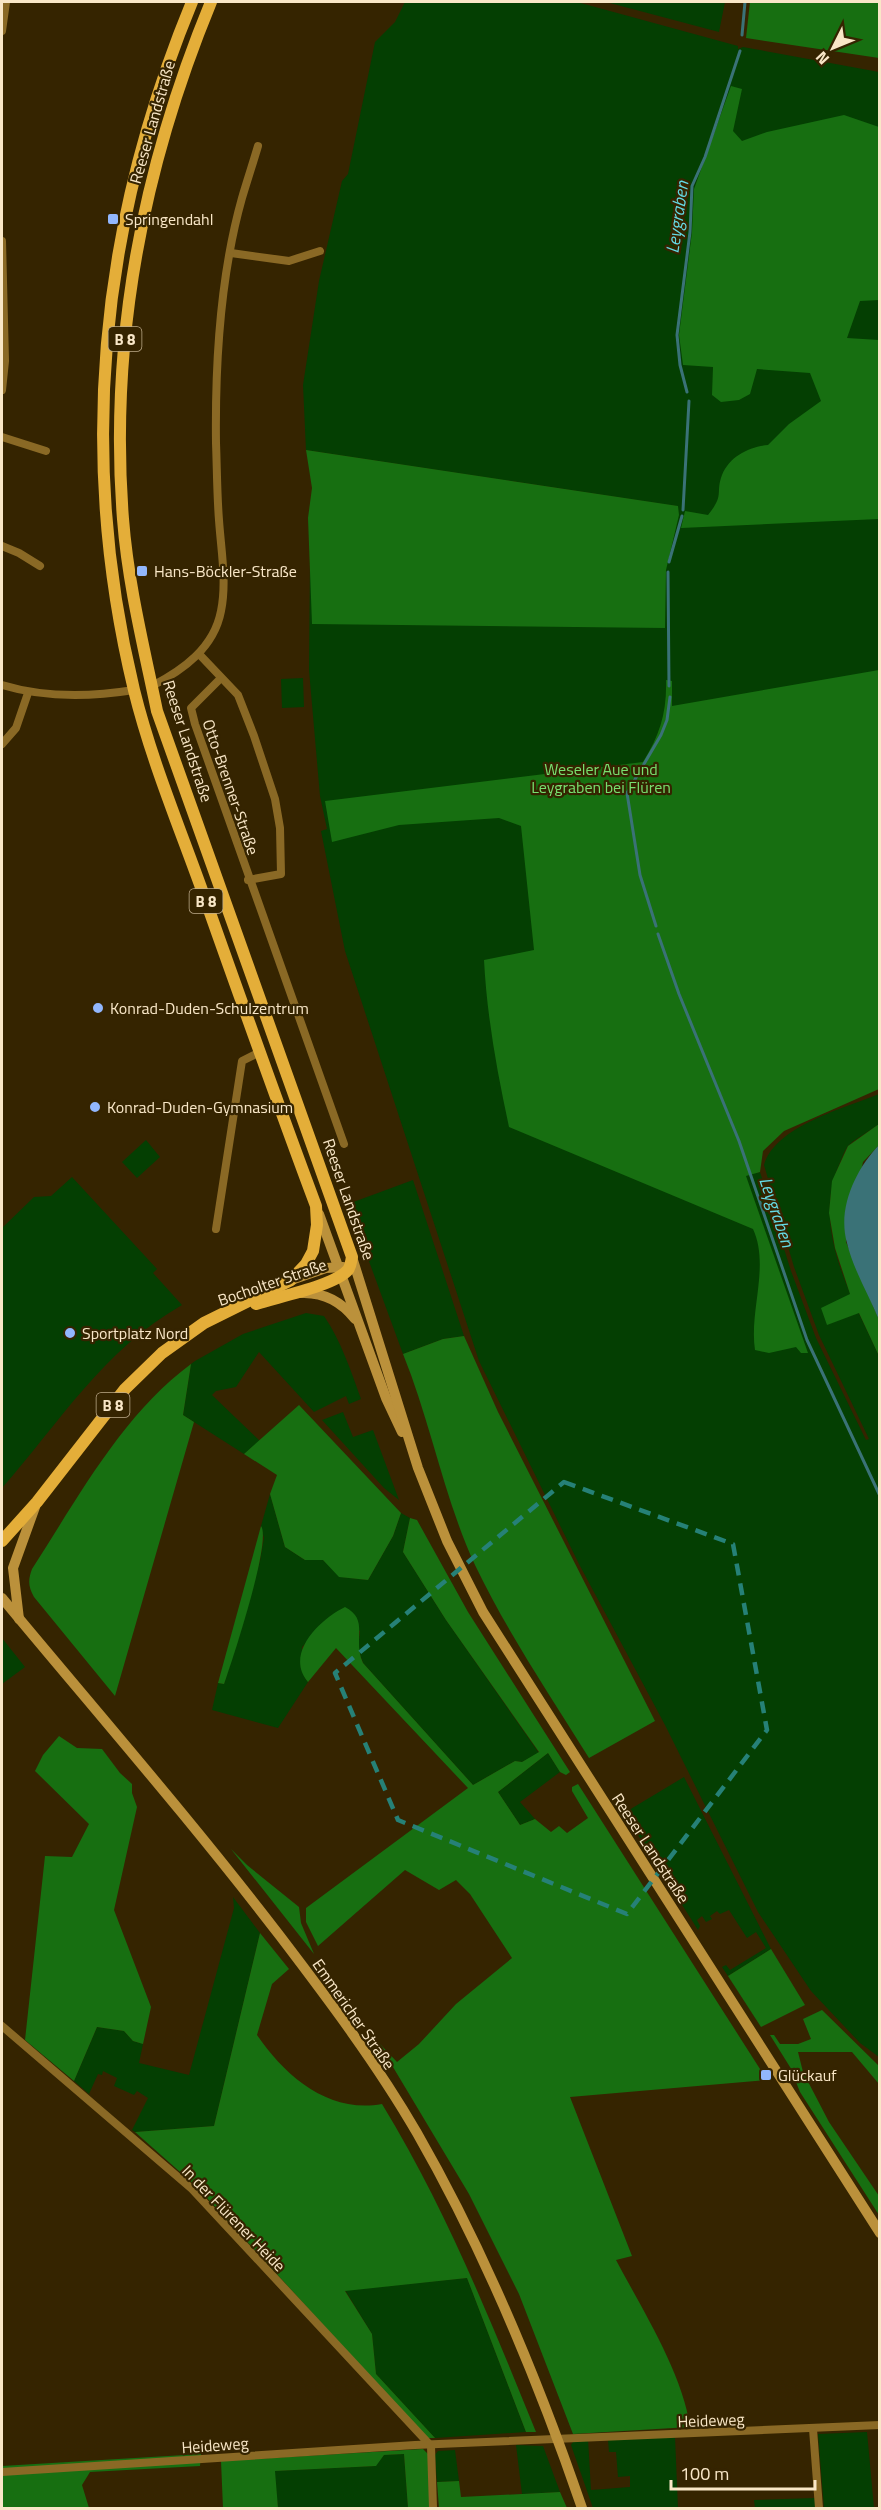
<svg xmlns="http://www.w3.org/2000/svg" width="881" height="2510" font-family="'Titillium Web',sans-serif">
	<style>
		.green { fill: #043f02 }
		.forest { fill: #176f11 }
		.water { fill: #3a7277 }
		.lines { fill: none; stroke-linecap: round; stroke-linejoin: round }
		.stream { stroke: #3a7277; stroke-width: 3 }
		.street { stroke: #8a6925; stroke-width: 8 }
		.secondary { stroke: #bb913b; stroke-width: 10 }
		.primary { stroke: #e4ae39; stroke-width: 12 }
		.marked { fill: none; stroke: #268177; stroke-width: 4.5; stroke-dasharray: 12 8; stroke-linejoin: round }
		.poi-dot { fill: #92b7fd; stroke: #352400; stroke-width: 2 }
		.labels { text-anchor: middle; dominant-baseline: central; stroke-width: 4.5; stroke-linejoin: round; paint-order: stroke }
		.shield { fill: #352400; stroke: #beac8b; stroke-width: 1.5 }
		.shield-label { font-size: 15px; font-weight: bold; fill: #f9e7c7 }
		.street-label { font-size: 16px; fill: #f9e7c7; stroke: #352400 }
		.poi-label { font-size: 16px; fill: #f9e7c7; stroke: #352400; text-anchor: start }
		.park-label { font-size: 16px; fill: #78e06f; stroke: #352400 }
		.water-label { font-size: 18px; font-style: italic; fill: #64dbe5; stroke: #352400 }
	</style>
	<rect width="100%" height="100%" fill="#352400"/>
	<g class="green">
		<path d="M405 2H577L738 46V49L743 47 879 72V1081L787 1123 762 1148 757 1173 760 1172 791 1271 816 1338 866 1440 869 1439 819 1335 794 1267 764 1165C775 1126 845 1108 879 1094V1124C870 1131 858 1137 849 1145 844 1150 842 1159 839 1165 811 1229 853 1298 879 1356V2057L860 2043 811 1991 758 1912 665 1725 579 1564 479 1361 345 951 321 831 327 829 320 796 309 670 310 559 676 506 306 450 303 385 319 281 342 181 348 174 375 42 395 22Z"/>
		<path d="M606 2H725L719 32Z"/>
		<path d="M303 678 304 707 282 708 281 679Z"/>
		<path d="M146 1140 160 1157 137 1178 122 1162Z"/>
		<path d="M72 1177 157 1269 153 1273 182 1305C102 1351 61 1421 2 1488V1228L34 1197 51 1196Z"/>
		<path d="M413 1180 464 1336 443 1339 403 1354 348 1204Z"/>
		<path d="M306 1313 324 1316C341 1341 351 1371 361 1399L349 1404 346 1396 314 1412 259 1352 236 1387 216 1391 212 1395 260 1441 244 1454 183 1415 191 1364 195 1361 243 1334Z"/>
		<path d="M343 1412 353 1437 373 1430 399 1500 384 1488 322 1420Z"/>
		<path d="M270 1494 285 1547 305 1560H323L342 1577 368 1580 393 1536 401 1513 410 1518 403 1552 446 1620 539 1753 522 1762 515 1761 473 1785 363 1663 358 1648 360 1631 334 1614 302 1647 305 1678 308 1682 278 1728 212 1710 218 1683 224 1684 260 1561 264 1538 261 1526Z"/>
		<path d="M2 1638 25 1667 2 1684Z"/>
		<path d="M548 1753 560 1772 520 1802 535 1819 520 1825 498 1792Z"/>
		<path d="M684 1777 771 1949 728 1976 722 1967 726 1965 730 1970 766 1948 756 1932 747 1938 729 1910 720 1914 717 1911 710 1916 712 1919 706 1922 702 1916 697 1920 700 1926 698 1930 624 1813Z"/>
		<path d="M233 1897 260 1933 214 2126 135 2132 132 2130 148 2098 137 2091 134 2095 114 2086 117 2078 103 2071 102 2075 98 2074 89 2094 74 2081 97 2027 124 2031 133 2041 143 2044 139 2063 189 2075 234 1908Z"/>
		<path d="M467 2278 526 2432 435 2438 376 2374 372 2334 345 2290Z"/>
		<path d="M867 2432 874 2508H824L818 2434Z"/>
		<path d="M675 2437 678 2508H593L571 2445 573 2442 588 2439 591 2490 630 2487V2476L618 2477 616 2452H609L608 2440Z"/>
		<path d="M516 2445 543 2446 560 2492 522 2494Z"/>
		<path d="M455 2450 459 2481 437 2482 435 2455 438 2451Z"/>
		<path d="M404 2454 408 2508H278L274 2471 375 2466 384 2455Z"/>
		<path d="M815 2498V2508H755L754 2500Z"/>
	</g>
	<g class="forest">
		<path d="M750 2H879V58L746 38Z"/>
		<path d="M731 86 742 89 733 131 742 141 767 132 844 115 879 127V300L860 301 847 338 879 340V519L681 528 685 511 708 515C725 494 715 494 722 475 730 456 749 447 768 445L789 424 821 401 810 373 757 369 750 394 739 400 721 402 712 395 713 367 683 365 679 335 692 232 694 189Z"/>
		<path d="M306 450 678 506 679 515 666 570 665 628 312 624 308 518 312 488Z"/>
		<path d="M879 670V1089L784 1131 763 1151 760 1172 746 1176 808 1353H801L796 1347 769 1353 755 1350C749 1311 770 1266 753 1229L509 1127C497 1071 487 1017 484 960L534 950 521 826 499 818 399 825 332 842 325 801 643 762C660 735 667 712 666 680L672 681V706Z"/>
		<path d="M879 1124V1145L863 1162 846 1242 879 1320V1356L859 1313 827 1325 821 1308 850 1294 835 1248 829 1213 832 1181 848 1146Z"/>
		<path d="M464 1336 498 1412 655 1721 589 1758C550 1695 507 1632 475 1565 444 1498 431 1423 403 1354L443 1339Z"/>
		<path d="M191 1364 183 1415 194 1422 115 1696 34 1597C28 1586 28 1580 32 1569 78 1498 122 1415 191 1364Z"/>
		<path d="M299 1405 401 1513 393 1536 368 1580 339 1577 323 1560H305L285 1547 270 1494 277 1475 244 1454Z"/>
		<path d="M410 1518 417 1520 468 1612 570 1772 566 1775 560 1772 548 1753 498 1792 520 1825 535 1819 551 1832 559 1826 567 1833 588 1818 572 1791V1787L578 1784 767 2080 570 2097 632 2256 616 2260C642 2309 683 2374 690 2427L573 2434 519 2294 469 2194 378 2042 397 2062 419 2044 456 2004 512 1958 470 1894 456 1880 439 1890 405 1870 318 1946 306 1922V1908L468 1788 336 1648 308 1682C284 1654 320 1619 345 1607 370 1620 352 1639 363 1663L473 1785 515 1761 522 1762 539 1752 446 1620 403 1552Z"/>
		<path d="M261 1526C272 1541 232 1661 224 1684L218 1683Z"/>
		<path d="M59 1736 77 1748 102 1749 120 1773 132 1784V1793L137 1807 114 1910 151 2007 143 2044 133 2041 124 2031 97 2027 74 2081 25 2040 45 1856 72 1857 89 1824 35 1771 43 1755Z"/>
		<path d="M231 1849 247 1865 299 1907 301 1923 314 1954Z"/>
		<path d="M260 1933 289 1969 272 1984 257 2035C285 2076 329 2114 382 2104 445 2207 490 2319 536 2432H526L467 2278 345 2291 372 2334 376 2374 435 2438H427L197 2187 135 2132 214 2126Z"/>
		<path d="M771 1949 805 2005 761 2027 728 1976Z"/>
		<path d="M822 2010 879 2066V2084L852 2052H798L803 2072 829 2122 879 2196V2215L800 2092 790 2067 770 2035H774L780 2044H798L811 2039 803 2019Z"/>
		<path d="M423 2449 429 2455 431 2508H408L404 2454 384 2455 376 2466 275 2471 278 2508H223L221 2461Z"/>
		<path d="M201 2454 200 2466 90 2472 82 2485 89 2508H2V2466Z"/>
		<path d="M459 2481 461 2497 560 2492 567 2508H439L437 2482Z"/>
	</g>
	<path class="water" d="M879 1145V1320C869 1295 853 1269 847 1243 837 1208 856 1169 879 1145Z"/>
	<g class="lines">
		<g class="stream">
			<path d="M742 35 745 2"/>
			<path d="M687 392 680 365 677 335 690 232 692 186 705 157 740 51"/>
			<path d="M683 510 689 401"/>
			<path d="M669 562 682 516"/>
			<path d="M668 572 669 686"/>
			<path d="M656 926 640 875 627 793 661 735 667 720 670 697"/>
			<path d="M658 934 679 994 739 1141 807 1340 880 1496"/>
		</g>
		<g class="street">
			<path d="M2 31 6 2"/>
			<path d="M2 241 5 361 2 390"/>
			<path d="M231 253 289 261 320 251"/>
			<path d="M2 437 46 451"/>
			<path d="M2 546 19 553 40 566"/>
			<path d="M199 654 238 695 254 736 275 799 280 828 281 874 248 880"/>
			<path d="M220 679 191 708 195 724 344 1144"/>
			<path d="M2 685C45 698 90 697 134 690"/>
			<path d="M152 686C183 670 214 648 221 611 227 582 221 550 219 520 217 495 217 469 216 443 215 362 220 276 242 198 247 181 253 163 258 146"/>
			<path d="M2 744 16 728 28 693"/>
			<path d="M216 1229 242 1061 260 1052"/>
			<path d="M2 2026 192 2189 431 2446 433 2508"/>
			<path d="M813 2429 819 2508"/>
			<path d="M2 2472 415 2445 880 2425"/>
		</g>
		<g class="secondary">
			<path d="M319 1214 386 1398 402 1432"/>
			<path d="M352 1257 418 1468 447 1541 483 1612 880 2233"/>
			<path d="M291 1280 326 1268 343 1267"/>
			<path d="M301 1293C324 1292 341 1301 355 1319"/>
			<path d="M2 1598C95 1710 191 1820 280 1936 328 1999 377 2064 417 2133 483 2248 539 2383 582 2508"/>
			<path d="M19 1619 13 1568 35 1507"/>
		</g>
		<g class="primary">
			<path d="M211 2C143 167 109 339 123 519 128 584 144 648 157 711L352 1257C351 1261 351 1266 348 1270 334 1286 277 1297 256 1304"/>
			<path d="M2 1541 37 1502 125 1389 162 1353 204 1323 291 1280 306 1264 313 1251 317 1225 316 1206C277 1102 240 997 203 893 179 826 151 759 134 690 77 454 100 225 192 2"/>
		</g>
	</g>
	<path class="marked" d="M564 1482 733 1544 767 1730 627 1914 398 1820 335 1673Z"/>
	<g class="poi-dot">
		<rect x="107" y="213" width="12" height="12" rx="3"/>
		<rect x="136" y="565" width="12" height="12" rx="3"/>
		<circle cx="98" cy="1008" r="6"/>
		<circle cx="95" cy="1107" r="6"/>
		<circle cx="70" cy="1333" r="6"/>
		<rect x="760" y="2069" width="12" height="12" rx="3"/>
	</g>
	<g class="labels">
		<g class="shield">
			<rect x="108.5" y="327" width="33" height="24" rx="4.5"/>
			<rect x="189.5" y="889" width="33" height="24" rx="4.5"/>
			<rect x="96.5" y="1393" width="33" height="24" rx="4.5"/>
		</g>
		<g class="shield-label">
			<text x="125" y="339">B 8</text>
			<text x="206" y="901">B 8</text>
			<text x="113" y="1405">B 8</text>
		</g>
		<g class="street-label">
			<text transform="translate(152 122) rotate(-74)">Reeser Landstraße</text>
			<text transform="translate(188 741) rotate(72)">Reeser Landstraße</text>
			<text transform="translate(231 787) rotate(71)">Otto-Brenner-Straße</text>
			<text transform="translate(349 1199) rotate(71)">Reeser Landstraße</text>
			<text transform="translate(272 1282) rotate(-19)">Bocholter Straße</text>
			<text transform="translate(651 1848) rotate(57)">Reeser Landstraße</text>
			<text transform="translate(354 2014) rotate(55)">Emmericher Straße</text>
			<text transform="translate(234 2218) rotate(46)">In der Flürener Heide</text>
			<text transform="translate(711 2420) rotate(-2)">Heideweg</text>
			<text transform="translate(215 2445) rotate(-4)">Heideweg</text>
		</g>
		<g class="poi-label">
			<text x="125" y="219">Springendahl</text>
			<text x="154" y="571">Hans-Böckler-Straße</text>
			<text x="110" y="1008">Konrad-Duden-Schulzentrum</text>
			<text x="107" y="1107">Konrad-Duden-Gymnasium</text>
			<text x="82" y="1333">Sportplatz Nord</text>
			<text x="778" y="2075">Glückauf</text>
		</g>
		<g class="park-label">
			<text x="601" y="769">Weseler Aue und<tspan x="601" dy="18">Leygraben bei Flüren</tspan></text>
		</g>
		<g class="water-label">
			<text transform="translate(677 217) rotate(-82)">Leygraben</text>
			<text transform="translate(777 1212) rotate(71)">Leygraben</text>
		</g>
	</g>
	<rect width="881" height="2510" fill="none" stroke="#f9e7c7" stroke-width="6"/>
	<g transform="translate(833 48) rotate(227)" stroke="#352400" stroke-width="4.5" paint-order="stroke">
	<path d="M0-4.5L10 22L0 15L-10 22Z" fill="#f9e7c7"/>
	<text y="-9" font-size="16" font-weight="bold" text-anchor="middle" fill="#f9e7c7">N</text>
	</g>
	<path d="M671 2480v9h144v-9" fill="none" stroke="#f9e7c7" stroke-width="3"/>
	<text x="680" y="2480" font-size="18" fill="#f9e7c7" stroke="#352400" stroke-width="4.5" paint-order="stroke">100 m</text>
</svg>
